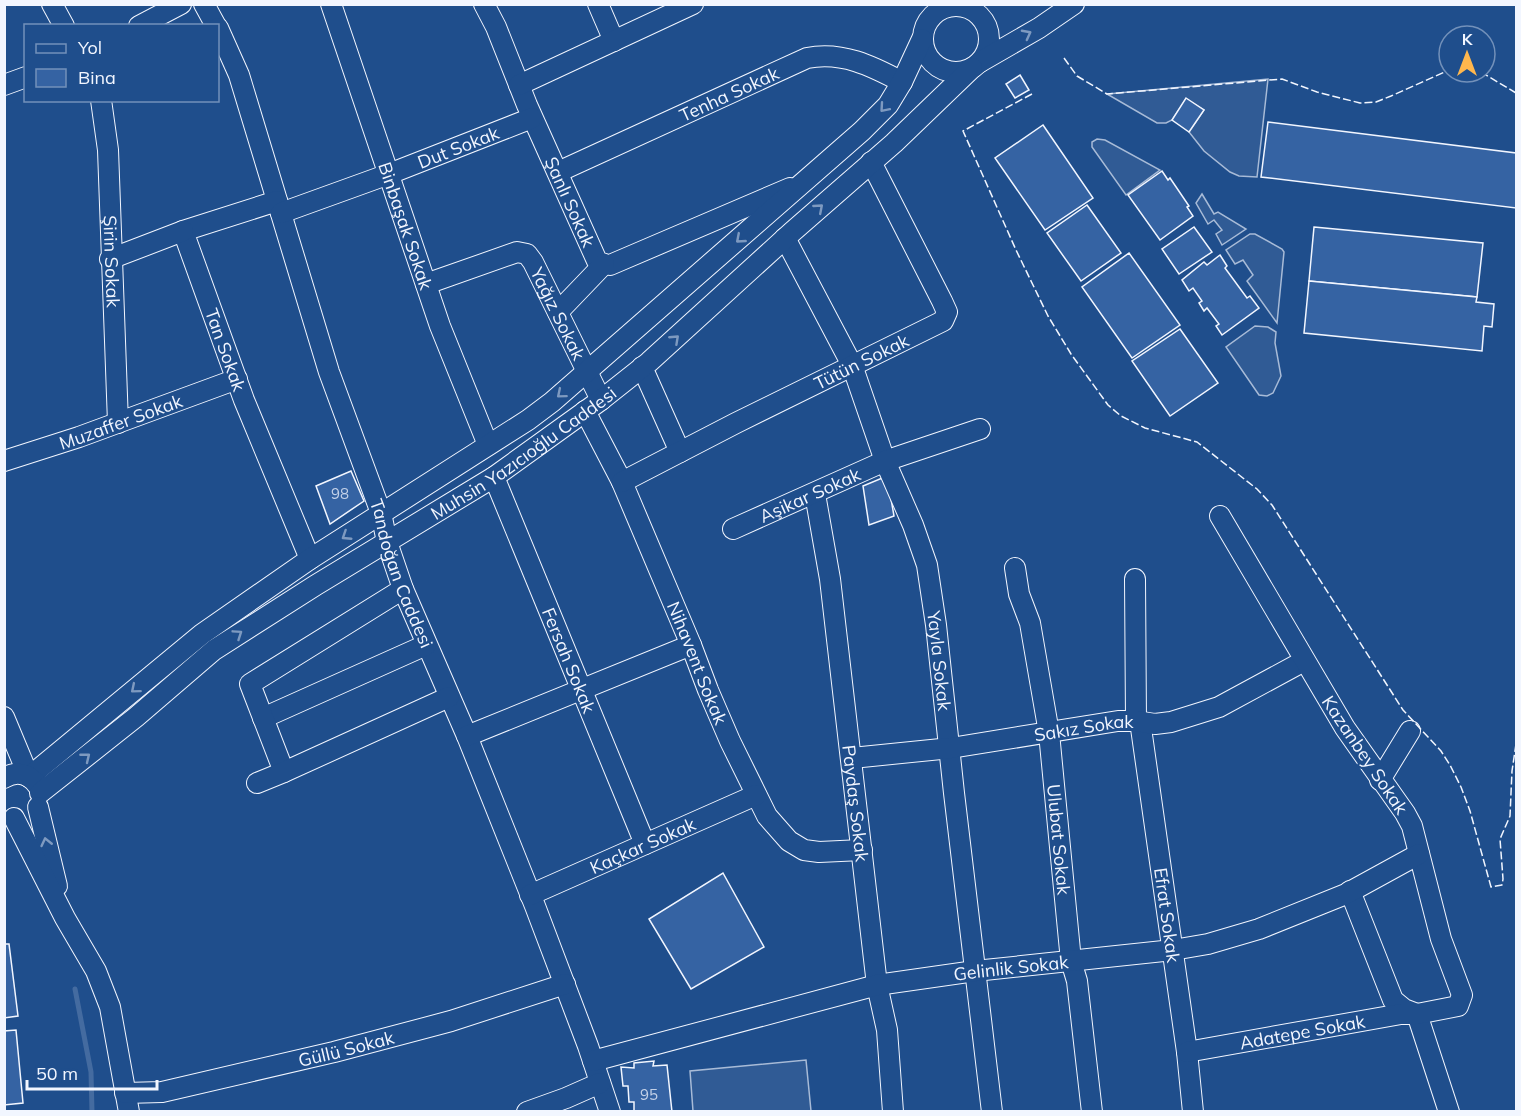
<svg xmlns="http://www.w3.org/2000/svg" width="1521" height="1116" font-family="Mulish,sans-serif">
	<style>
		.built { fill: #305b95; stroke: #a8bbd7; stroke-width: 1.5 }
		.lines { fill: none; stroke-linecap: round; stroke-linejoin: round }
		.stream { stroke: #446ba0; stroke-width: 5 }
		.building { fill: #3563a3; stroke: #f2f6ff; stroke-width: 1.5 }
		.minor-casing { stroke: #f2f6ff; stroke-width: 22 }
		.minor { stroke: #1f4e8c; stroke-width: 20 }
		.fence { stroke: #f2f6ff; stroke-width: 1.5; stroke-dasharray: 8 3; stroke-linecap: butt }
		.oneway { stroke: #7e9ac0 }
		.labels { text-anchor: middle; dominant-baseline: central; stroke-width: 4.5; stroke-linejoin: round; paint-order: stroke }
		.number-label { font-size: 15px; fill: #c3d1e8 }
		.street-label { font-size: 18px; fill: #f2f6ff; stroke: #1f4e8c }
	</style>
	<rect width="100%" height="100%" fill="#1f4e8c"/>
	<g class="built">
		<path d="M1268 79 1257 177 1239 176 1230 172 1204 151 1189 132 1204 110 1186 99 1172 120 1166 123H1157L1107 94Z"/>
		<path d="M1097 139 1105 140 1160 170 1126 195 1092 147V142Z"/>
		<path d="M1202 194 1214 214 1218 212 1246 229 1222 245 1216 234 1222 230 1214 220 1208 224 1196 203Z"/>
		<path d="M1250 234H1255L1282 249 1284 252 1277 323 1247 281 1253 275 1243 260 1235 264 1226 250Z"/>
		<path d="M1255 326 1268 327 1276 332 1275 343 1281 376 1273 393 1267 396 1259 395 1226 347Z"/>
		<path d="M806 1060 811 1111H693L690 1071Z"/>
	</g>
	<g class="lines">
		<path class="stream" d="M75 989 91 1072 92 1112"/>
	</g>
	<g class="building">
		<path d="M1020 75 1029 90 1015 98 1006 84Z"/>
		<path d="M1186 98 1204 110 1189 132 1172 120Z"/>
		<path d="M1268 122 1516 153V208L1261 177Z"/>
		<path d="M1043 125 1093 198 1045 230 995 158Z"/>
		<path d="M1162 171 1168 180 1170 178 1189 206 1187 207 1193 216 1160 240 1128 195Z"/>
		<path d="M1087 205 1121 253 1081 281 1047 233Z"/>
		<path d="M1194 227 1212 252 1179 274 1162 249Z"/>
		<path d="M1314 227 1483 243 1477 297 1309 281Z"/>
		<path d="M1129 253 1180 325 1132 358 1082 287Z"/>
		<path d="M1220 255 1227 266 1225 268 1247 298 1250 296 1259 308 1222 335 1216 326 1219 324 1207 308 1204 311 1199 303 1202 301 1193 288 1189 291 1182 280 1204 262 1207 265Z"/>
		<path d="M1309 281 1477 297 1476 302 1494 304 1492 327 1484 326 1482 351 1304 333Z"/>
		<path d="M1180 329 1218 383 1170 416 1132 361Z"/>
		<path d="M351 471 364 501 330 524 316 486Z"/>
		<path d="M887 476 894 516 869 525 863 486Z"/>
		<path d="M723 873 764 947 691 989 649 919Z"/>
		<path d="M4 944H9L18 1016 4 1018Z"/>
		<path d="M16 1030 23 1103 4 1105V1031Z"/>
		<path d="M654 1061 653 1066 667 1065 672 1112H634V1102H629L628 1086H623L621 1067 634 1068V1063Z"/>
	</g>
	<g class="lines">
		<defs>
			<g id="minor">
				<path d="M52 4 64 26"/>
				<path d="M204 4 216 26"/>
				<path id="s1" d="M331 4 440 326 488 445"/>
				<path id="s2" d="M484 4 496 27 527 105 597 261 604 264 610 265 790 188"/>
				<path d="M598 4 614 41"/>
				<circle cx="956" cy="39" r="33"/>
				<path d="M139 26 181 4"/>
				<path id="s3" d="M218 28 239 75 329 372 381 513 387 542 403 589 467 736 535 906 588 1046 610 1112"/>
				<path d="M980 62 1039 28 1074 4"/>
				<path d="M4 85 26 77"/>
				<path d="M519 85 693 4"/>
				<path id="s4" d="M101 100 108 150 118 423"/>
				<path id="s5" d="M558 172 807 58C842 51 872 66 902 82"/>
				<path id="s6" d="M277 201 183 231 244 400 310 559"/>
				<path id="s7" d="M281 213 389 174 532 118"/>
				<path id="s8" d="M785 238 852 365 885 461 913 525 927 565 936 625 954 793 992 1112"/>
				<path d="M110 259 183 231"/>
				<path id="s9" d="M426 284 517 252 527 254 533 262 601 400"/>
				<path d="M558 312 604 264"/>
				<path d="M642 367 680 452"/>
				<path id="s10" d="M585 411 622 482 691 645 708 690 730 741 767 816 789 841 804 850 819 852 862 850"/>
				<path id="s11" d="M4 461 79 437 237 379"/>
				<path id="s12" d="M494 477 645 844"/>
				<path id="s13" d="M622 482 736 423 943 321 947 312 942 301 871 162"/>
				<path id="s14" d="M815 494 830 579 877 985 887 1030 893 1112"/>
				<path id="s15" d="M733 529 885 461 980 429"/>
				<path id="s16" d="M1015 568 1019 594 1030 623 1049 733 1071 961 1077 981 1092 1112"/>
				<path d="M1135 579 1136 721"/>
				<path d="M4 717 29 777"/>
				<path d="M263 718 426 645"/>
				<path id="s17" d="M1140 721 1187 1052 1193 1112"/>
				<path d="M467 736 691 645"/>
				<path id="s18" d="M852 758 951 748 1118 721H1136L1155 724 1171 722 1219 707 1304 661"/>
				<path d="M284 772 250 684 403 589"/>
				<path d="M29 777 202 634 310 559 528 420 552 402 862 131 888 105 902 82 922 39"/>
				<path d="M4 778C17 770 30 774 38 786"/>
				<path d="M1380 780 1410 731"/>
				<path d="M257 783 284 772 449 697"/>
				<path id="s19" d="M40 793 136 717 214 650 316 585 494 477 601 400 649 362 792 232 894 143 972 68"/>
				<path d="M38 807 57 886"/>
				<path d="M14 818 65 918 96 971 110 1007 129 1112"/>
				<path d="M1350 891 1393 1000 1404 1009 1417 1014 1449 1112"/>
				<path id="s20" d="M530 895 756 795"/>
				<path id="s21" d="M1187 1052 1401 1014H1417L1458 1006 1462 995 1441 939 1412 826 1405 813 1345 728 1220 516"/>
				<path id="s22" d="M593 1061 877 985 975 971 1173 950 1208 944 1259 929 1346 894 1419 854"/>
				<path id="s23" d="M125 1093 162 1092 334 1052 451 1021 565 984"/>
				<path d="M527 1112 566 1098 600 1083"/>
			</g>
		</defs>
		<use href="#minor" class="minor-casing"/>
		<use href="#minor" class="minor"/>
		<g class="fence">
			<path d="M1064 58 1077 76 1107 94 1282 79 1317 92 1360 103 1376 102 1391 96 1449 70"/>
			<path d="M1481 72 1516 93"/>
			<path d="M1032 94 963 131 1016 250 1048 316 1071 354 1108 405 1121 416 1145 428 1197 442 1257 489 1272 505 1403 710 1441 751 1450 765 1461 787 1470 811 1491 887 1502 885 1503 879 1500 839 1510 816 1512 771 1516 744"/>
		</g>
	</g>
	<defs><path id="oneway-chevron" d="M-2-3.5L2.5 0L-2 3.5" fill="none" stroke-width="1.6" stroke-linecap="round" stroke-linejoin="round" transform="scale(1.5)"/></defs>
	<g class="oneway">
		<use href="#oneway-chevron" transform="translate(1027 34) rotate(-28)"/>
		<use href="#oneway-chevron" transform="translate(884 108) rotate(131)"/>
		<use href="#oneway-chevron" transform="translate(819 208) rotate(-41)"/>
		<use href="#oneway-chevron" transform="translate(740 239) rotate(139)"/>
		<use href="#oneway-chevron" transform="translate(675 339) rotate(-43)"/>
		<use href="#oneway-chevron" transform="translate(561 394) rotate(140)"/>
		<use href="#oneway-chevron" transform="translate(346 536) rotate(147)"/>
		<use href="#oneway-chevron" transform="translate(238 634) rotate(-34)"/>
		<use href="#oneway-chevron" transform="translate(135 689) rotate(140)"/>
		<use href="#oneway-chevron" transform="translate(86 757) rotate(-39)"/>
		<use href="#oneway-chevron" transform="translate(46 842) rotate(-103)"/>
	</g>
	<g class="labels">
		<g class="number-label">
			<text x="340" y="493">98</text>
			<text x="649" y="1094">95</text>
		</g>
		<g class="street-label">
			<text stroke="none"><textPath href="#s5" startOffset="188">Tenha Sokak</textPath></text>
			<text stroke="none"><textPath href="#s7" startOffset="189">Dut Sokak</textPath></text>
			<text stroke="none"><textPath href="#s2" startOffset="216">Şanlı Sokak</textPath></text>
			<text stroke="none"><textPath href="#s1" startOffset="234">Binbaşak Sokak</textPath></text>
			<text stroke="none"><textPath href="#s4" startOffset="162">Şirin Sokak</textPath></text>
			<text stroke="none"><textPath href="#s9" startOffset="174">Yağız Sokak</textPath></text>
			<text stroke="none"><textPath href="#s6" startOffset="225">Tan Sokak</textPath></text>
			<text stroke="none"><textPath href="#s13" startOffset="268">Tütün Sokak</textPath></text>
			<text stroke="none"><textPath href="#s11" startOffset="123">Muzaffer Sokak</textPath></text>
			<text stroke="none"><textPath href="#s19" startOffset="592">Muhsin Yazıcıoğlu Caddesi</textPath></text>
			<text stroke="none"><textPath href="#s15" startOffset="84">Aşikar Sokak</textPath></text>
			<text stroke="none"><textPath href="#s3" startOffset="576">Tandoğan Caddesi</textPath></text>
			<text stroke="none"><textPath href="#s12" startOffset="198">Fersah Sokak</textPath></text>
			<text stroke="none"><textPath href="#s8" startOffset="454">Yayla Sokak</textPath></text>
			<text stroke="none"><textPath href="#s10" startOffset="276">Nihavent Sokak</textPath></text>
			<text stroke="none"><textPath href="#s18" startOffset="234">Sakız Sokak</textPath></text>
			<text transform="translate(1365 755) rotate(56)">Kazanbey Sokak</text>
			<text stroke="none"><textPath href="#s14" startOffset="312">Paydaş Sokak</textPath></text>
			<text stroke="none"><textPath href="#s16" startOffset="276">Ulubat Sokak</textPath></text>
			<text stroke="none"><textPath href="#s20" startOffset="123">Kaçkar Sokak</textPath></text>
			<text stroke="none"><textPath href="#s17" startOffset="196">Efrat Sokak</textPath></text>
			<text stroke="none"><textPath href="#s22" startOffset="429">Gelinlik Sokak</textPath></text>
			<text stroke="none"><textPath href="#s21" startOffset="117">Adatepe Sokak</textPath></text>
			<text stroke="none"><textPath href="#s23" startOffset="226">Güllü Sokak</textPath></text>
		</g>
	</g>
	<rect width="1521" height="1116" fill="none" stroke="#f2f6ff" stroke-width="12"/>
	<rect x="24" y="24" width="195" height="78" fill="#1f4e8c" stroke="#7391ba" stroke-width="1.5"/>
	<rect x="36" y="44" width="30" height="9" fill="#1f4e8c" stroke="#7391ba" stroke-width="1.5"/>
	<text x="78" y="54" font-size="18" fill="#f2f6ff">Yol</text>
	<rect x="36" y="69" width="30" height="18" fill="#3563a3" stroke="#7391ba" stroke-width="1.5"/>
	<text x="78" y="84" font-size="18" fill="#f2f6ff">Bina</text>
	<g transform="translate(1467 54)"><circle r="28" fill="#1f4e8c" stroke="#7391ba" stroke-width="1.5"/>
	<path d="M0-4.5L10 22L0 15L-10 22Z" fill="#ffb74d"/>
	<text y="-9" font-size="16" font-weight="bold" text-anchor="middle" fill="#f2f6ff">K</text>
	</g>
	<path d="M27 1080v9h130v-9" fill="none" stroke="#f2f6ff" stroke-width="3"/>
	<text x="36" y="1080" font-size="18" fill="#f2f6ff" stroke="#1f4e8c" stroke-width="4.5" paint-order="stroke">50 m</text>
</svg>
